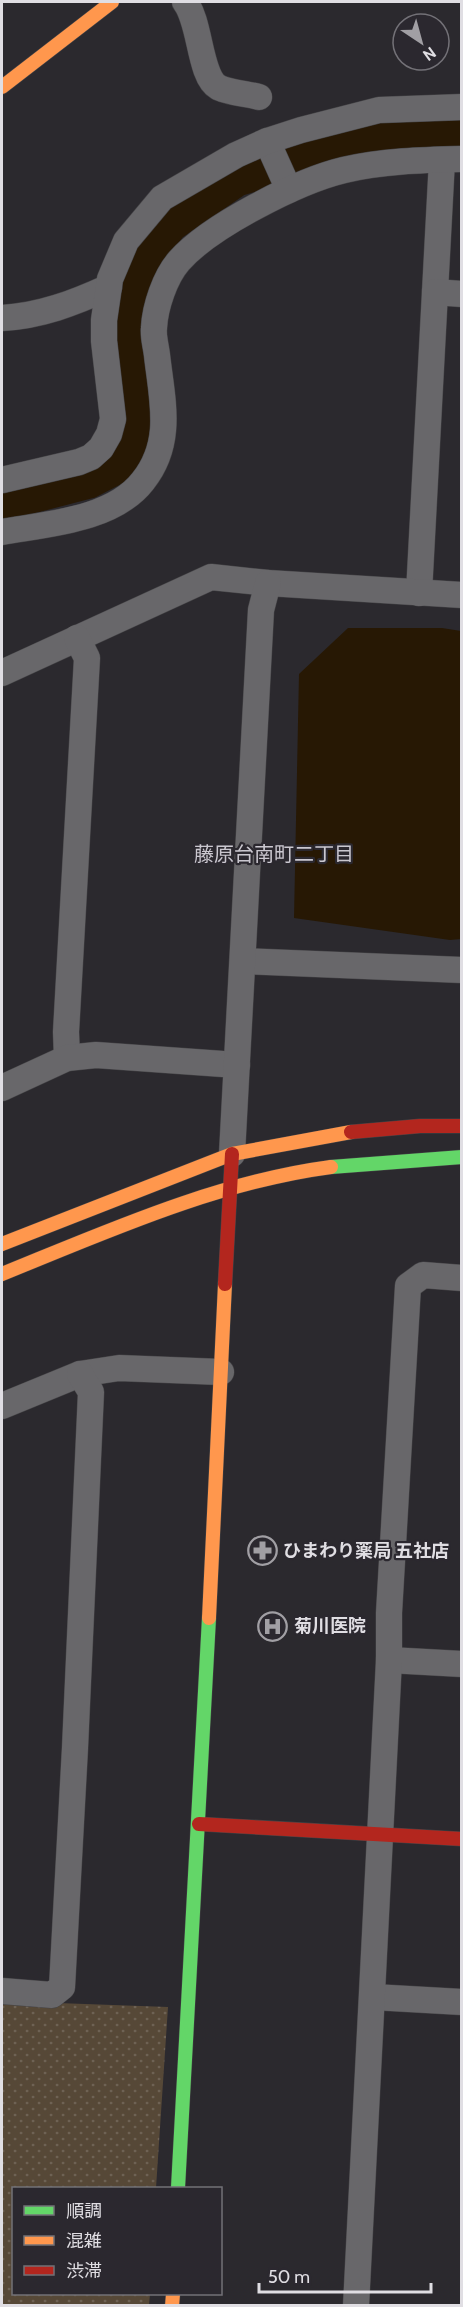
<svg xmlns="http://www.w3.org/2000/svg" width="463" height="2307" font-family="Cabin,'Noto Sans JP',sans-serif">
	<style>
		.park { fill: url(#park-dots) }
		.water { fill: #271804 }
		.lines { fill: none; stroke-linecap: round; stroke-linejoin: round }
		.river { stroke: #271804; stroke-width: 42 }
		.street-casing { stroke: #454447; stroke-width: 27 }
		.fast-casing { stroke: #454447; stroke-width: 15 }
		.slow-casing { stroke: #454447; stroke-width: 15 }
		.jam-casing { stroke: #454447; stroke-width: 15 }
		.street { stroke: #68676a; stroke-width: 26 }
		.fast { stroke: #63d668; stroke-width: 14 }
		.slow { stroke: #ff974d; stroke-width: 14 }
		.jam { stroke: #b3261e; stroke-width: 14 }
		.labels { text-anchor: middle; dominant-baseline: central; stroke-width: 4.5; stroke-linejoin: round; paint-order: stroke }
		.poi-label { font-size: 18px; font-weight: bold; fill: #e0dee3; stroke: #2b282f; text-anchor: start }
		.neighbourhood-label { font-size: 20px; fill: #cac7cf; stroke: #2b282f }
	</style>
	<defs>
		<pattern id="park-dots" width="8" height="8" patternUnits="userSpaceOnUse" patternTransform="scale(1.5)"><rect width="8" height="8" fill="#564837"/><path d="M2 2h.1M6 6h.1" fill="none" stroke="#6e6254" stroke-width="1.8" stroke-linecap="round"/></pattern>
	</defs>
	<rect width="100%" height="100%" fill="#2b292e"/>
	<path class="park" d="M2 2001 168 2007 156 2188H14V2294H150L149 2305 2 2306Z"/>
	<path class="water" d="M348 628H442L461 631V939L450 940 294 918 299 674Z"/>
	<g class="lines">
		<path class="river" d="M2 500 87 478 116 463 133 429 131 373 125 305 138 262 168 222 235 176 347 142 439 126H462"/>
		<defs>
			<g id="street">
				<path d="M185 2C201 22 199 76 218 87 226 92 248 94 259 97"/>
				<path d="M267 141 289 190"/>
				<path d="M435 292 442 160"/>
				<path d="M2 318C40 316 74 303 109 287"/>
				<path d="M2 480 79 462 91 457 101 448 109 434 113 419 104 341V320L110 279 126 241 162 198 236 155 267 141 301 130 379 110 462 107"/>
				<path d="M2 532C47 524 113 520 143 481 174 442 162 400 157 355 156 346 153 337 154 328 155 307 165 277 179 261 210 226 298 181 344 170 382 161 423 160 462 159"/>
				<path d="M419 593 435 292 462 294"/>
				<path d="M2 673 211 577 268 583 462 595"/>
				<path d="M243 961 462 970"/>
				<path d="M67 1058 66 1032 87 658 77 638"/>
				<path d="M2 1088 67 1058 96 1055 237 1065"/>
				<path d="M232 1154 261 610 268 583"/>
				<path d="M2 1406 80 1374 119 1368 221 1372"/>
				<path d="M389 1660 462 1664"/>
				<path d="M2 1991 52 1995 62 1987 75 1748 91 1392 80 1374"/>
				<path d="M373 1997 462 2002"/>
				<path d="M356 2306 389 1660V1613L408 1286 423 1275 462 1278"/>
			</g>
			<g id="fast">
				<path d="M331 1167 462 1157"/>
				<path d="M178 2188 209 1618"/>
			</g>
			<g id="slow">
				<path d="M2 87 112 2"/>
				<path d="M2 1244 232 1154 351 1132"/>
				<path d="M2 1274C108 1231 217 1182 331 1167"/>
				<path d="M209 1618 225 1284"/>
				<path d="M172 2306 173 2294"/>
			</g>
			<g id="jam">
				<path d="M351 1132 420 1126H462"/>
				<path d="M225 1284 232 1154"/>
				<path d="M199 1824 462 1839"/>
			</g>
		</defs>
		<use href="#street" class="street-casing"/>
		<use href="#fast" class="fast-casing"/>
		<use href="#slow" class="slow-casing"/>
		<use href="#jam" class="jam-casing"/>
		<use href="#street" class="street"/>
		<use href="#fast" class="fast"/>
		<use href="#slow" class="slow"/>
		<use href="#jam" class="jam"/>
	</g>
	<defs>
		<symbol id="pharmacy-ring" viewBox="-11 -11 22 22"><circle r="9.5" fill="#2b282f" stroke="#a19fa4" stroke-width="1.5"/><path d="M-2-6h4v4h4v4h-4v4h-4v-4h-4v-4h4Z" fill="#a19fa4"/></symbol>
		<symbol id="hospital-ring" viewBox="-11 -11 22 22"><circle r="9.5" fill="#2b282f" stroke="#a19fa4" stroke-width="1.5"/><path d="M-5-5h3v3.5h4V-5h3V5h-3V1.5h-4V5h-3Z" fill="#a19fa4"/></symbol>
	</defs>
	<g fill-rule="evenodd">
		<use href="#pharmacy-ring" x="246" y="1534" width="33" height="33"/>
		<use href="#hospital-ring" x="256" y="1610" width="33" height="33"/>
	</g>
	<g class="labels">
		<g class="poi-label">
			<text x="283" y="1551">ひまわり薬局 五社店</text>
			<text x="294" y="1626">菊川医院</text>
		</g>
		<g class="neighbourhood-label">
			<text x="274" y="854">藤原台南町二丁目</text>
		</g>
	</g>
	<rect width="463" height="2307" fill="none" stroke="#e0dee3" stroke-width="6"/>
	<rect x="12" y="2187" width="210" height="108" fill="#2b282f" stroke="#737177" stroke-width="1.5"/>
	<rect x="24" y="2206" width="30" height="9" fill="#63d668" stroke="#737177" stroke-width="1.5"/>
	<text x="66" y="2217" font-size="18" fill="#e0dee3">順調</text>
	<rect x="24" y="2236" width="30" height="9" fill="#ff974d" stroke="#737177" stroke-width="1.5"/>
	<text x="66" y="2247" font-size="18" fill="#e0dee3">混雑</text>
	<rect x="24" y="2266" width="30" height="9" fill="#b3261e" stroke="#737177" stroke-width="1.5"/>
	<text x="66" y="2277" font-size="18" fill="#e0dee3">渋滞</text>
	<g transform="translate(421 42) rotate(144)"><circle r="28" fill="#2b282f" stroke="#737177" stroke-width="1.5"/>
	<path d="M0-4.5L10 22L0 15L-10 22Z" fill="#a19fa4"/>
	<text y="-9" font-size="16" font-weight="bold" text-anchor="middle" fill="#e0dee3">N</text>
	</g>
	<path d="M259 2283v9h172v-9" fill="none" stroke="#e0dee3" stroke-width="3"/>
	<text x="268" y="2283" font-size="18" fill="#e0dee3" stroke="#2b282f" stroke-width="4.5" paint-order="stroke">50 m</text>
</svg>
